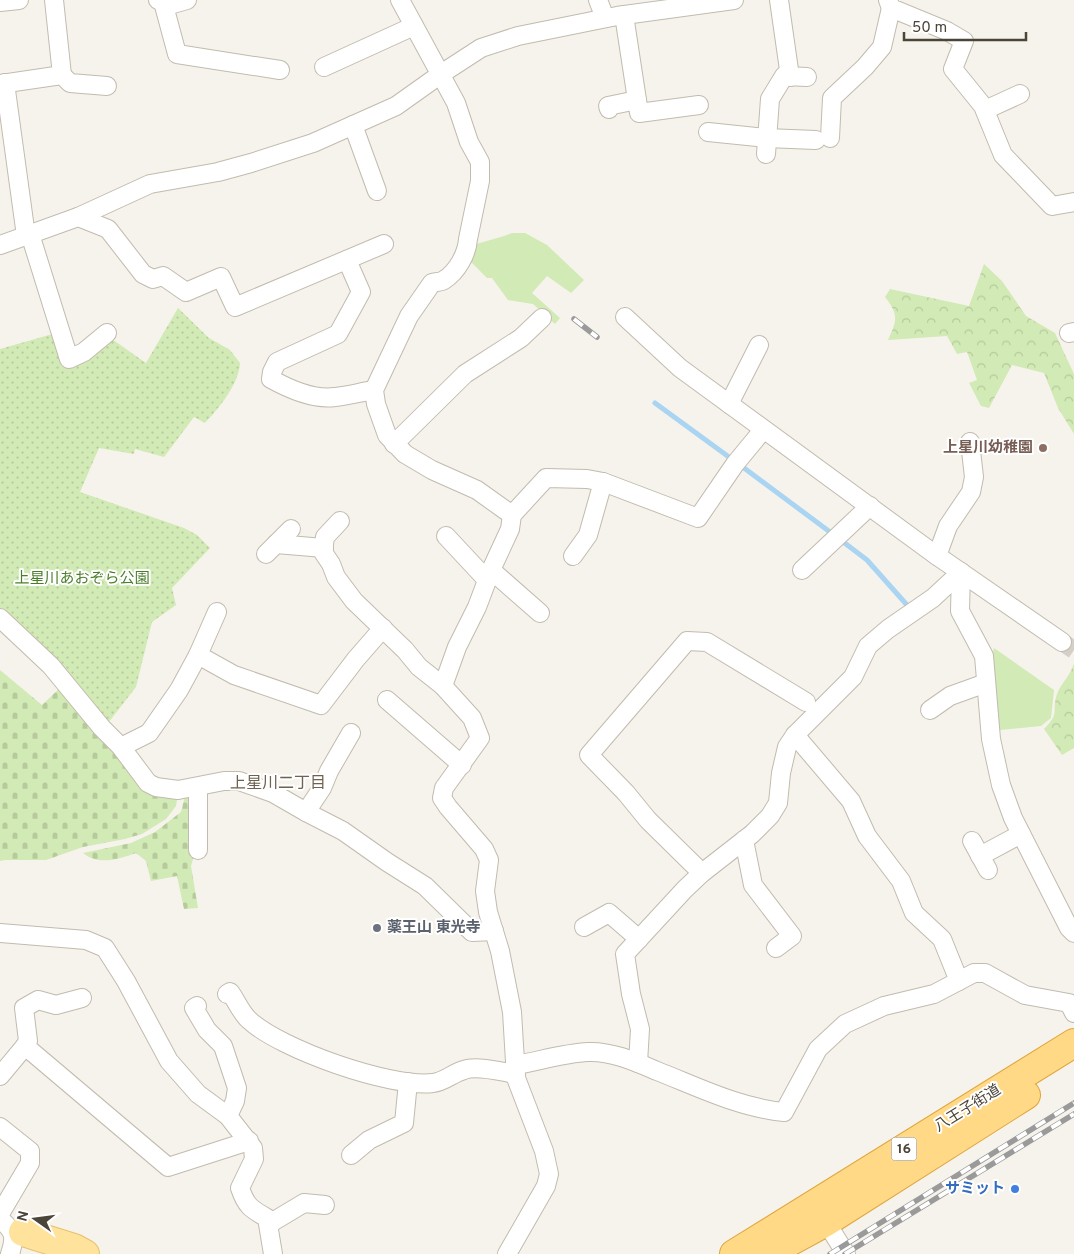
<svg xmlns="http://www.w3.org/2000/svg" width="1074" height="1254" font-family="Overpass,'Noto Sans JP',sans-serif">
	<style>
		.grass { fill: #d2eab5 }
		.forest { fill: url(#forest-crowns) }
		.cemetery { fill: url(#cemetery-stones) }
		.park { fill: url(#park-dots) }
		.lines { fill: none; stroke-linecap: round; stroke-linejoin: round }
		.stream { stroke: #a9d4f2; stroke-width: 5 }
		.minor-tunnel { stroke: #d4d0c8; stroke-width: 18; stroke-dasharray: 18 9; stroke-linecap: butt }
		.minor-casing { stroke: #c2bbae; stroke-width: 20 }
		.primary-casing { stroke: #e6c16a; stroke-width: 30 }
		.trunk-casing { stroke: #e0a43c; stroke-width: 30 }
		.minor { stroke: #fff; stroke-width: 18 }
		.primary { stroke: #ffe39c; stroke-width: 28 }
		.trunk { stroke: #ffd985; stroke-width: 28 }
		.rail-casing { stroke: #9a9a9a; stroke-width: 5.5 }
		.rail { stroke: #fff; stroke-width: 4; stroke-dasharray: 11; stroke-linecap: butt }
		.education-dot { fill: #8d6e63; stroke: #fff; stroke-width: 2 }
		.worship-dot { fill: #6b7280; stroke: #fff; stroke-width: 2 }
		.shop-dot { fill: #3f7fe0; stroke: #fff; stroke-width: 2 }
		.labels { text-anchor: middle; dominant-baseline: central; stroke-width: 4; stroke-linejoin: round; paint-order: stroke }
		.shield { fill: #fff; stroke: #817c74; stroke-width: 1 }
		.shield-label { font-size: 14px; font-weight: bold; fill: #4b4439 }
		.education-label { font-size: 15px; font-weight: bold; fill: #785e54; stroke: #fff; text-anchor: end }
		.park-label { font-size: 15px; fill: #4a7f2a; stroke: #fff }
		.worship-label { font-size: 15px; font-weight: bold; fill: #5b616d; stroke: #fff; text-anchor: start }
		.street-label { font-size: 15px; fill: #4b4439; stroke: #fff }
		.shop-label { font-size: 15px; font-weight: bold; fill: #366cbe; stroke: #fff; text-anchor: end }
		.neighbourhood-label { font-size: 16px; fill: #6e6250; stroke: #fff }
	</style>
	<defs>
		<pattern id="forest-crowns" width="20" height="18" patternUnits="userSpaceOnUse" patternTransform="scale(1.25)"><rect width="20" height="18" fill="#d2eab5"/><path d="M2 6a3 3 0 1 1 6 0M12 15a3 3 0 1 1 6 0" fill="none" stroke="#b6ca9c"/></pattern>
		<pattern id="cemetery-stones" width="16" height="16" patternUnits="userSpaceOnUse" patternTransform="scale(1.25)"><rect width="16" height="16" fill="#d2eab5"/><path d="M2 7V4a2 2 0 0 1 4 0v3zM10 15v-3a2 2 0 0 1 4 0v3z" fill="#b6ca9c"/></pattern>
		<pattern id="park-dots" width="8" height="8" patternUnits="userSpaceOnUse" patternTransform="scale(1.25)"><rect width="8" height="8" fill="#d2eab5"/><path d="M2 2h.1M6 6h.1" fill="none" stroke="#b6ca9c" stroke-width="1.8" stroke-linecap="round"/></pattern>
	</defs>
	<rect width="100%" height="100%" fill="#f6f3ec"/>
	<g class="grass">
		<path d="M512 233H525L547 245 584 280 571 293 547 276 532 293 560 318 555 324 533 304 508 300 492 278H487L468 259 473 245 504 236Z"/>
		<path d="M994 648 1054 690 1051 718 1041 726 1000 730 994 725 992 658Z"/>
	</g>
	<g class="forest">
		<path d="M984 264 1002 281 1026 316 1055 333 1074 374V434L1058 408 1044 373 1012 365 989 408 981 406 969 383 977 380 967 352 957 354 947 336 888 340C897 320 899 315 885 297L890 289 969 306Z"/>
		<path d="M1074 663V748L1062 755 1044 729C1061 712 1051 712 1057 694 1061 683 1071 675 1074 663Z"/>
	</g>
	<g class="cemetery">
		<path d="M0 670 42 705 62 686 141 784 178 794 176 806 166 819 142 834 125 839 83 847 46 860H5L0 861Z"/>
		<path d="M194 790 195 853 191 866 198 908 184 909 177 876 151 881 146 861 136 853C119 859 99 866 83 853L131 843 155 832 181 812 186 792Z"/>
	</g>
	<path class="park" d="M178 308 209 338 230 350 240 363C239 384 219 408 205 423L194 417 164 457 135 449 134 454 99 448 80 492 184 528 197 535 210 548 172 588 176 605 152 622 136 687 105 727 0 616V349L56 333 60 353 109 337 146 363Z"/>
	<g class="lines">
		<g class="stream">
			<path d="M655 403 733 460"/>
			<path d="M740 465 830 532"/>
			<path d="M842 541 867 560 907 605"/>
		</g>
		<path class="minor-tunnel" d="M1062 642 1074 650"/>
		<defs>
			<g id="minor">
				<path d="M158 0 173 4 187 0"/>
				<path d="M400 0 456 103 469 142 480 162V181L468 239C467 254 457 272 444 280 441 282 436 282 432 283L409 316 374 390 376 404 382 421 387 435 405 454 432 470 477 490 512 515"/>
				<path d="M598 0 605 18"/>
				<path d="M779 0 790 77"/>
				<path d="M888 0 891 8 947 31 964 41 953 69 983 106 1003 155 1052 206 1074 202"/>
				<path d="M0 2 19 0"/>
				<path d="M163 2 177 54 280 70"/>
				<path d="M624 15 639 113 699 105"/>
				<path d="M324 67 414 26"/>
				<path d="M62 75 70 83 107 86"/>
				<path d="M5 83 26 236"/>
				<path d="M0 84 62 75 54 0"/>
				<path d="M609 109 608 106 637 100"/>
				<path d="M985 110 1020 94"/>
				<path d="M353 125 377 191"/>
				<path d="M708 132 766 138 816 140"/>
				<path d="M830 138 832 98 865 67 882 47 891 8"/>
				<path d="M766 154 770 99 784 76 807 77"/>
				<path d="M78 217 108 229 143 274 153 279 163 276 186 292 221 277 235 307 384 244"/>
				<path d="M30 234 69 359 84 352 107 333"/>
				<path d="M0 245 78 217 150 184 218 172 251 163 313 143 396 106 441 74 481 48 518 36 617 16 734 0"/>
				<path d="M347 260 361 292 338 334 277 362 272 372 271 379C289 389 313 400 335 397 348 396 361 392 374 390"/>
				<path d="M625 317 680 368 933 553 1062 642"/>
				<path d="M1069 333 1074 332"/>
				<path d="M729 404 759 345"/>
				<path d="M394 444 465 374 521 338 542 318"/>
				<path d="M340 521 325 537 323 552 331 564 336 577 354 601 405 650 419 667 443 686"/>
				<path d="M446 536 487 580"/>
				<path d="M276 544 324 548"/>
				<path d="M266 554 291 529"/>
				<path d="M573 556 588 535 603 482"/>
				<path d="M937 556 948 526 971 492 974 477 970 442"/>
				<path d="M491 570 540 613"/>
				<path d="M802 570 870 506"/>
				<path d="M961 572 960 611 984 656 991 739 1001 785 1013 818 1069 928 1074 933"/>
				<path d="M217 612 198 655 234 675 321 705 356 659 383 628"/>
				<path d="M0 618 51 666 102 728 121 747 148 783 156 787 178 790 224 781H239L273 793 306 812 343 831 387 862 425 886 472 932 494 931"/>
				<path d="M387 700 462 765"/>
				<path d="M930 710 950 696 986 683"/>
				<path d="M795 735 851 801 867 836 901 881 914 913 942 939 959 981"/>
				<path d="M121 747 149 733 179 690 198 655"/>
				<path d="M306 812 322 788 329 771 351 733"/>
				<path d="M744 840 753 885 792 936 776 948"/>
				<path d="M972 841 988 870"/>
				<path d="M198 850V787"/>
				<path d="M980 856 1021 834"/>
				<path d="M702 873 648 820 626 793 589 755 687 641 707 642 806 702"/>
				<path d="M584 927 609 913 639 939"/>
				<path d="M0 933 86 940 105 948 126 981 169 1061 198 1094 228 1116 253 1148 254 1159 240 1188C246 1206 251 1209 267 1218L273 1254"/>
				<path d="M227 994 230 992C236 1000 241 1013 249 1020 280 1049 390 1088 433 1083 444 1082 453 1073 464 1070 477 1065 502 1072 516 1074"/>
				<path d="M197 1006 194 1008 207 1030 223 1046 237 1088 235 1101 228 1116"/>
				<path d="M25 1046 28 1041 24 1008 38 1000 56 1005 82 998"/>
				<path d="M638 1063 640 1029 631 994 625 954 685 889 702 873 752 834 770 816 778 803 781 773 787 747 795 735 853 677 868 646 888 629 933 598 961 572"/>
				<path d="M516 1065C539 1061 565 1053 588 1052 612 1051 636 1062 657 1071 698 1087 740 1108 784 1112L818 1049 845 1024 884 1006 934 994 974 973H985L1025 995 1069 1003 1074 1013"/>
				<path d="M0 1076 25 1046 168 1167 249 1141"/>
				<path d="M0 1127 30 1151V1163L0 1214"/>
				<path d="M351 1155 369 1140 404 1123 408 1082"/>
				<path d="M821 1214 846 1254"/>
				<path d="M0 1219C14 1231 16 1236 10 1254"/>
				<path d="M269 1224 304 1203 325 1205"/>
				<path d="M507 1254 546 1186 549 1174 544 1151 516 1078 512 1012 500 951 488 912 485 891 489 860 484 849 448 807 442 798 444 788 480 738 472 718 443 686 457 647 477 607 491 570 510 529 512 515 546 478 587 479 603 482 698 518 735 464 763 430"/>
			</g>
			<path id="primary" d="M23 1232 74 1248 85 1254"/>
			<g id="trunk">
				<path d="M769 1253 826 1222 1026 1095"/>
				<path d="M734 1254 1074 1043"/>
			</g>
		</defs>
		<use href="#minor" class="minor-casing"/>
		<use href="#primary" class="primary-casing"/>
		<use href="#trunk" class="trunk-casing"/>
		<use href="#minor" class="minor"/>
		<use href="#primary" class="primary"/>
		<use href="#trunk" class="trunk"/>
		<defs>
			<g id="rail">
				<path d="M574 319 597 337"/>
				<path d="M830 1254 1074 1103"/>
				<path d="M845 1254 1074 1114"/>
			</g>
		</defs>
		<use href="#rail" class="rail-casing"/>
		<use href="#rail" class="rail"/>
	</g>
	<circle class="education-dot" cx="1043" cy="448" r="5"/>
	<circle class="worship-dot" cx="377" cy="928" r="5"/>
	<circle class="shop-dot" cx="1015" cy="1189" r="5"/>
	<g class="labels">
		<rect class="shield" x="891.5" y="1137.5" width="25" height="23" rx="4"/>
		<g class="shield-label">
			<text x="904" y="1149">16</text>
		</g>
		<g class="education-label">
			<text x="1033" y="448">上星川幼稚園</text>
		</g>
		<g class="park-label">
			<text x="82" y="579">上星川あおぞら公園</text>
		</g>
		<g class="worship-label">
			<text x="387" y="928">薬王山 東光寺</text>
		</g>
		<g class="street-label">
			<text transform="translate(968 1109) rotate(-32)">八王子街道</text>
		</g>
		<g class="shop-label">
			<text x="1005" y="1189">サミット</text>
		</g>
		<g class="neighbourhood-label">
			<text x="278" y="784">上星川二丁目</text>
		</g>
	</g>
	<g transform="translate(35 1219) rotate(284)" stroke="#ffffff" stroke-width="4" paint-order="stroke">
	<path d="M0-4L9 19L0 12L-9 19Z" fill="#4b4439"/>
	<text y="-8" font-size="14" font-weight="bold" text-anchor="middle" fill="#4b4439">N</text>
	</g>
	<path d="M904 32v8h122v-8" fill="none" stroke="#4b4439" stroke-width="2.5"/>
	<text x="912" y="32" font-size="15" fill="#4b4439" stroke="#ffffff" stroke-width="4" paint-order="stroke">50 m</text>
</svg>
